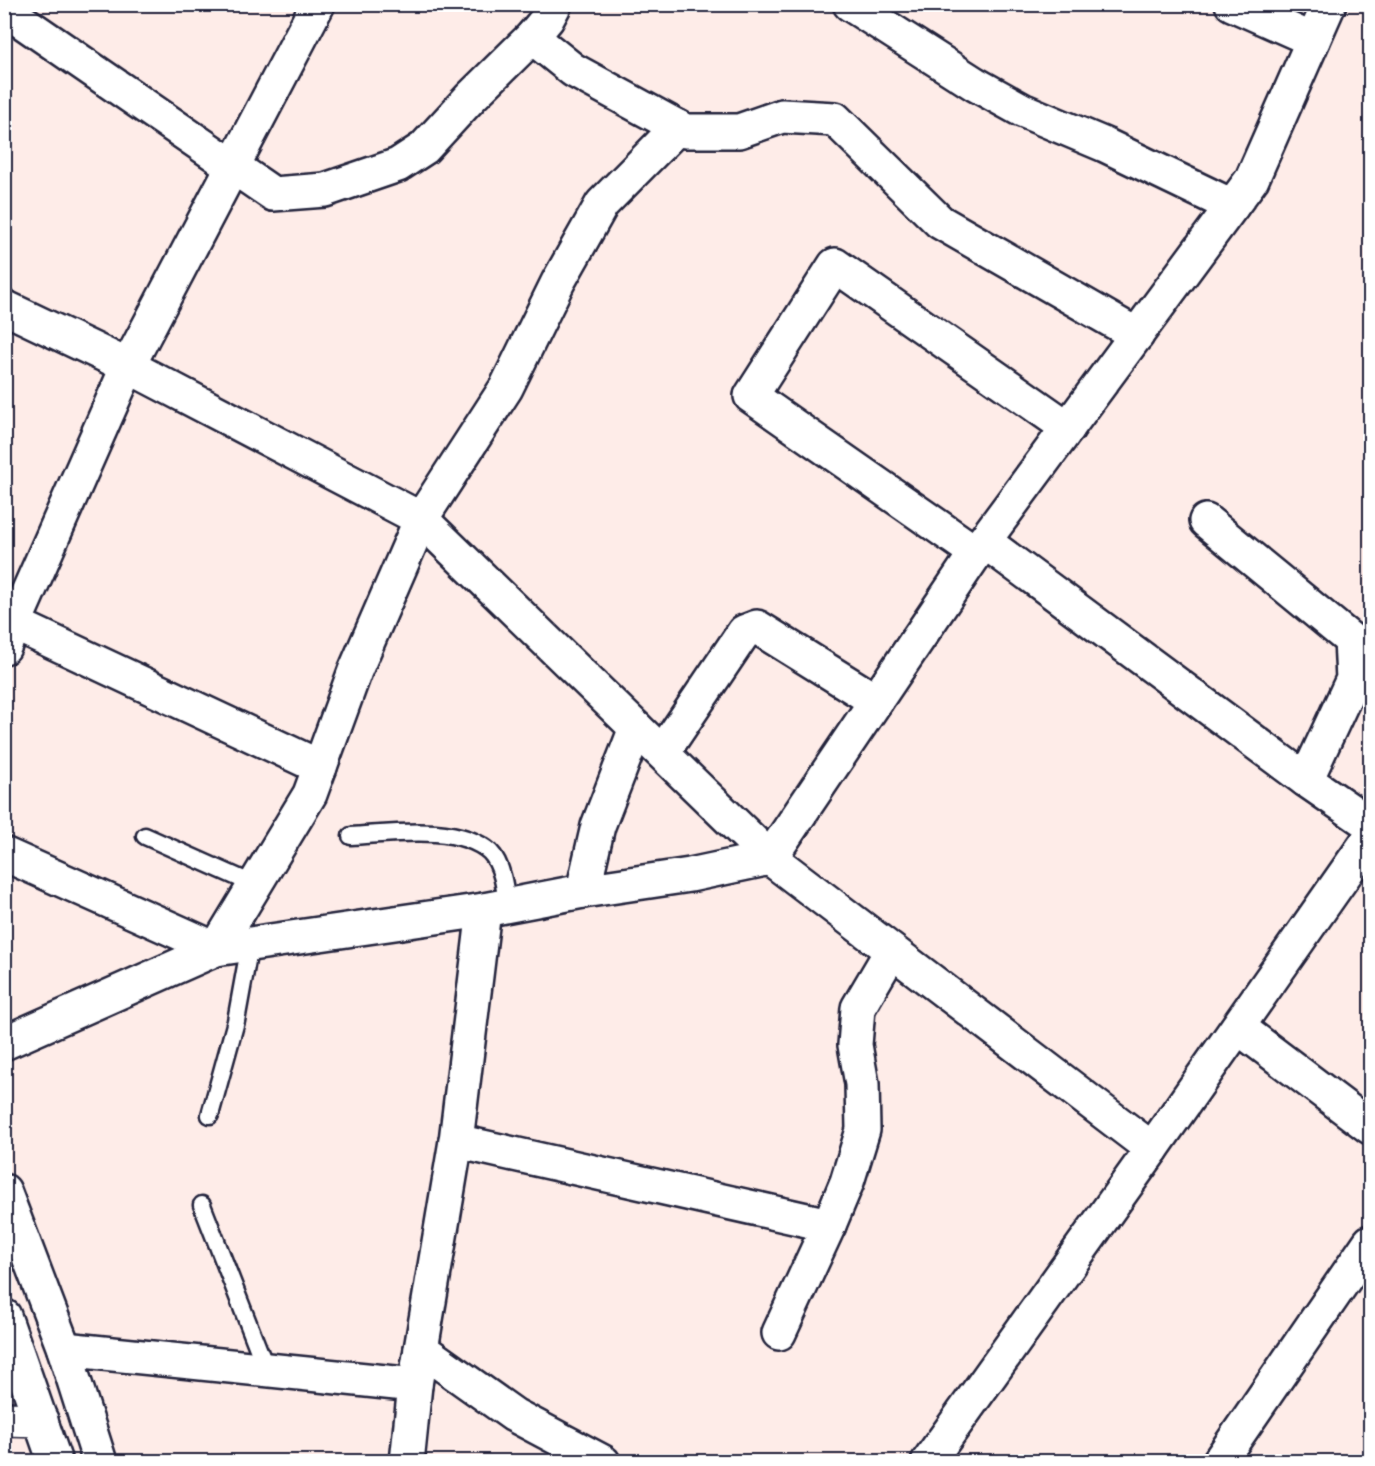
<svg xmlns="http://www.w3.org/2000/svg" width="1375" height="1466" font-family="Caveat,sans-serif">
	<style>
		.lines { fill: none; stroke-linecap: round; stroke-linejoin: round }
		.lane-casing { stroke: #22223b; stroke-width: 21 }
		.street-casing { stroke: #22223b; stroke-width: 38 }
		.secondary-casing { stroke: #22223b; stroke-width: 38 }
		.lane { stroke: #fff; stroke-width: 16 }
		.street { stroke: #fff; stroke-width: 33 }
		.secondary { stroke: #fff; stroke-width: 33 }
	</style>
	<rect width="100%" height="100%" fill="#feece8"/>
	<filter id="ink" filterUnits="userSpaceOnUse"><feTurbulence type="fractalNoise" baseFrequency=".0167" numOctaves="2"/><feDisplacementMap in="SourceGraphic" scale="12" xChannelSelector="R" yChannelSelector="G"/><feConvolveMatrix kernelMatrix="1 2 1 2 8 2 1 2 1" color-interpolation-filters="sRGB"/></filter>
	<g filter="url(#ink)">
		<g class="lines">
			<defs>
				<g id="lane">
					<path d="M145 836 255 885"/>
					<path d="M351 836C391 834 458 823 490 852 502 864 505 888 507 904"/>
					<path d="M210 1115 236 1021 250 944"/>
					<path d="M202 1205 266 1369"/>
				</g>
				<g id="street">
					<path d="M850 4 975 84 1022 110 1105 145 1232 206"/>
					<path d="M1232 4 1313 40"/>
					<path d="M4 9 273 194 325 190 398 165 424 148 471 97 532 37 547 19 555 4"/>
					<path d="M532 37 573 70 685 131H739L782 116 835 119 940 222 1137 335"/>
					<path d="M4 307 128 366 421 519 770 858 1152 1149"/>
					<path d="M1206 521 1351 640 1353 679 1306 780"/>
					<path d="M984 541 1252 179 1329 4"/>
					<path d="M976 553 751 396 835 265 1068 428"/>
					<path d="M15 624 320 767"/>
					<path d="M4 647 128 366 318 4"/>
					<path d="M663 752 744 632 757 627 876 701"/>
					<path d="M4 854 216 949 310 794 355 671 421 519 506 388 558 282 602 204 678 127"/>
					<path d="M583 891 690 875 770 858"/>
					<path d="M484 910 583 891 598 826 636 728"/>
					<path d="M1238 1027 1370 1127"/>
					<path d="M4 1043 216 949 484 910 456 1141 415 1385 64 1349"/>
					<path d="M456 1141 829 1225"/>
					<path d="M779 1333 829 1225 847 1182 863 1130 862 1084 855 1045 858 1008 891 952"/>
					<path d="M421 1349 514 1415 603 1462"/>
					<path d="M4 1419 41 1420"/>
					<path d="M407 1462 415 1385"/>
					<path d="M928 1462 1152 1149 1370 838"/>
					<path d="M1219 1462 1370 1242"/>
				</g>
				<g id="secondary">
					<path d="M770 858 984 541 1306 780 1370 824"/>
					<path d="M4 1191 64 1349 100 1462"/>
					<path d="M4 1316 55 1462"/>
				</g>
			</defs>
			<use href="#lane" class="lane-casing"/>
			<use href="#street" class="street-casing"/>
			<use href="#secondary" class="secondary-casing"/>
			<use href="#lane" class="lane"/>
			<use href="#street" class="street"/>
			<use href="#secondary" class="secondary"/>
		</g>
	</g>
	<rect width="1375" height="1466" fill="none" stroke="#fff" stroke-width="24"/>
	<rect x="12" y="12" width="1351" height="1442" fill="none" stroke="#22223b" stroke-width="2" filter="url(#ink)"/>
</svg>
